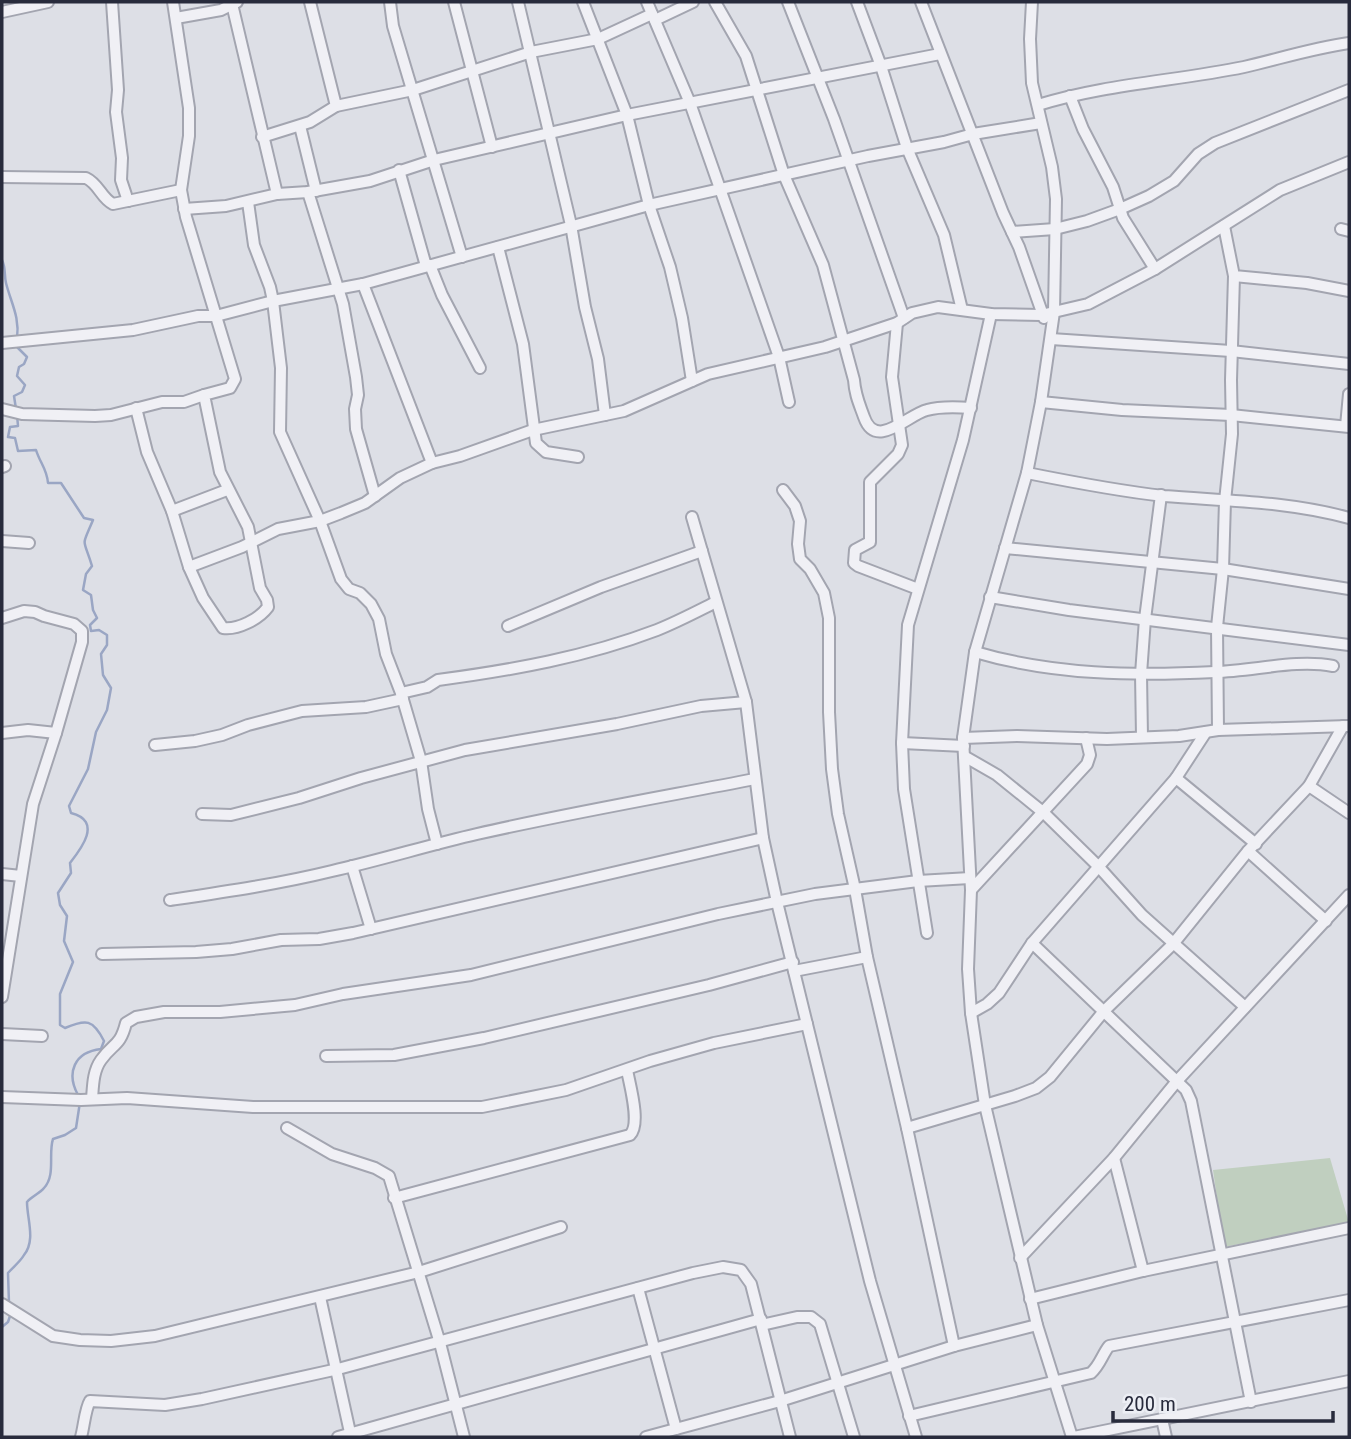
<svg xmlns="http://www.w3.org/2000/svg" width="1351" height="1439" font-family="'Roboto Condensed',sans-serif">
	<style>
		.green { fill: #c0cfbf }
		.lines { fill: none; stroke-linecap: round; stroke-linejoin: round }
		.stream { stroke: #9aa6c4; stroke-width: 2.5 }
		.minor-casing { stroke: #a3a5b0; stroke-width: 14 }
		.minor { stroke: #f0f0f5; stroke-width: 10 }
	</style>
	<rect width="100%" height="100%" fill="#dddfe6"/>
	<path class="green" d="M1330 1158 1349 1223 1224 1247 1213 1170Z"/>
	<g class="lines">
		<g class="stream">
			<path d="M2 260C6 268 4 275 6 283 11 303 20 317 17 339"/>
			<path d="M15 345 27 357 24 364 19 367 17 376 25 385 22 392 14 396 16 409"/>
			<path d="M17 415 18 426 10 427 8 437 15 438 18 451 36 450C40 463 47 469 48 483H61L84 518 93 520C81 549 83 536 92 566L86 574 83 590 91 595 93 610 97 618 90 625 91 631 99 630 107 635V645L101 654 103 675 111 688 107 710 96 732 88 769 69 806 71 813C103 821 81 849 70 863L71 873 58 893 60 905 67 916 64 941 73 962 60 994V1025L65 1028C86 1019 93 1019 104 1041L101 1049C74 1052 66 1073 78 1095"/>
			<path d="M9 1303 8 1273C13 1267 20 1262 24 1255 36 1240 27 1219 27 1202 32 1196 39 1194 44 1188 56 1175 48 1154 53 1139L65 1135 76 1128 80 1102"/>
			<path d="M2 1327 8 1322 11 1313"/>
		</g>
		<defs>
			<g id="minor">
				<path d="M112 2 118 90 116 112 122 158 121 180 128 201"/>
				<path d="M310 2 336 106 413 90 531 52 598 39 652 14"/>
				<path d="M390 2 393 26 462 257"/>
				<path d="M454 2 492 147"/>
				<path d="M518 2 571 225 585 307 598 359 605 415"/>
				<path d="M583 2 627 115 649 205 670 267 682 318 692 381"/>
				<path d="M647 2 690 103 779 357 789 402"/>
				<path d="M715 2 746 56 784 175 823 265 854 380C855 395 859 403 864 417 876 451 907 415 927 410 941 406 957 407 971 408"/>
				<path d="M788 2 834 119 904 318"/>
				<path d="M857 2 881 66 907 148 944 235 962 310"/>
				<path d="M921 2 1003 213 1019 247 1044 318"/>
				<path d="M1032 2 1030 39 1032 83 1052 167 1056 199 1054 312 1041 402 1027 473 975 652 963 738 971 890 968 969 971 1013 985 1105 1037 1325 1072 1437"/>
				<path d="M232 4 277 194"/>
				<path d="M2 12 48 2"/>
				<path d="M176 18 221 10 237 2"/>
				<path d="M655 20 693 2"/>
				<path d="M1070 96 1083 129 1113 187 1123 218 1155 269"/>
				<path d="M1038 105C1105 84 1176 81 1244 67 1279 59 1313 48 1349 43"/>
				<path d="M300 126 316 191"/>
				<path d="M262 137 310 122 336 106"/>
				<path d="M399 170 426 266"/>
				<path d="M2 177 86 178C99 184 101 198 113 204L181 190"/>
				<path d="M308 192 343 304 356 377 358 395 355 409 356 429 375 496"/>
				<path d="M248 202 254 245 270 287 273 301 281 368 280 432 320 521 341 579 349 589 360 593 371 604 379 619 386 654 401 693 421 761 428 809 437 844"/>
				<path d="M184 209 226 206 277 194 308 192 370 181 434 160 627 115 940 54"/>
				<path d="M1224 226 1234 276 1307 283 1349 291"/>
				<path d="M1341 229 1349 231"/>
				<path d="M1012 232 1055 229 1087 221 1120 209 1149 196 1174 181 1198 154 1215 143 1349 90"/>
				<path d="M498 247 523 344 536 443 546 452 578 457"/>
				<path d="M430 265 442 295 480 368"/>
				<path d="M363 284 432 463"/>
				<path d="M897 323 892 377 902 445 898 454 870 482V542L855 550 854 563 858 566 918 589"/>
				<path d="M1051 339 1231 351 1349 364"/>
				<path d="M2 343 133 330 198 316H216L273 301 363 284 649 205 868 156 944 142 973 134 1041 123"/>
				<path d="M1041 402 1122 410 1231 415 1349 427"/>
				<path d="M136 408 147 452 172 511 189 567 203 598 223 628C238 630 259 619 268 607L267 600 260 588 248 527 220 472 204 395 230 388 235 379 186 217 181 190 189 136V108L173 2"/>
				<path d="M2 409 22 414 95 416 111 415 162 402H184L204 395"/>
				<path d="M1346 426 1349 394"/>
				<path d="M2 467 5 466"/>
				<path d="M1027 473C1072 482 1118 491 1164 496 1225 501 1289 501 1349 518"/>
				<path d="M783 490 795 506 800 521 798 544 800 559 810 569 824 593 829 618V712L832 769 838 814 855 889 867 957 907 1128 954 1346"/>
				<path d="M172 511 227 490"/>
				<path d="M692 517 746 702 763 838 777 902 870 1281 916 1437"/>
				<path d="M2 541 29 543"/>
				<path d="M1005 548 1223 569 1349 589"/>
				<path d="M189 567 242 547 278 529 320 521 341 513 365 503 400 478 432 463 460 456 533 430 624 411 708 374 825 347 897 323 912 313 938 307 991 314 1041 315 1088 304 1155 269 1280 190 1349 162"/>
				<path d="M990 597 1069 610 1349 645"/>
				<path d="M2 618 24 611 35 612 44 616 74 624 82 631V642L56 733 33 804 2 997"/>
				<path d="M508 626 601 587 702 551"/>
				<path d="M975 652C1053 675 1135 676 1215 672 1254 671 1296 659 1333 666"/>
				<path d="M401 693 427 687 438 680C513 670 586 657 657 630 677 622 696 612 716 602"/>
				<path d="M1218 730 1217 627 1223 569 1225 501 1232 434 1231 380 1234 276"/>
				<path d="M2 733 28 730 56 733"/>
				<path d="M1142 737 1141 674 1145 619 1161 495"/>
				<path d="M963 738 1017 736 1107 739 1179 736 1218 730 1348 726"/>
				<path d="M902 743 964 746"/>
				<path d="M155 745 195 741 222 735 248 725 302 711 366 707 403 699"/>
				<path d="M964 756 997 775 1044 813 1098 866 1142 915 1245 1007"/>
				<path d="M1176 778 1256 844"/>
				<path d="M1309 786 1349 813"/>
				<path d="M202 814 231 815 299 798 361 778 465 750 617 724 701 706 746 702"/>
				<path d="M1248 851 1326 921"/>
				<path d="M352 866 371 929"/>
				<path d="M2 874 21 876"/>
				<path d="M971 890 1087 764 1090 755 1086 738"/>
				<path d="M170 900C224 892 279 884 332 871 381 860 429 845 477 834 569 813 662 797 755 779"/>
				<path d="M927 933 904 789 902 743 908 625 963 440 991 314"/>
				<path d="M1032 943 1186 1090 1191 1101 1251 1402"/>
				<path d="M102 954 196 952 232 949 281 940 319 939 353 933 763 838"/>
				<path d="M794 971 867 957"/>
				<path d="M971 1013 987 1004 999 993 1032 943 1176 778 1206 732"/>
				<path d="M2 1034 42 1036"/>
				<path d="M326 1056 394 1055 484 1038 709 985 793 962"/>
				<path d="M2 1097 81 1100 127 1098 253 1107H482L566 1090 650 1061 714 1043 807 1024"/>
				<path d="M92 1099C93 1086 93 1071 101 1060 113 1043 120 1047 126 1023L136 1017 164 1012H220L295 1005 343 994 471 975 718 914 815 894 918 881 970 878"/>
				<path d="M287 1128 332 1154 375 1168 389 1176 440 1343 464 1437"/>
				<path d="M907 1128 1015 1096 1036 1088 1050 1077 1104 1011 1173 944 1248 851 1309 786 1343 726"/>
				<path d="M1114 1158 1143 1271"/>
				<path d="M394 1198 630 1135C641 1124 630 1086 627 1070"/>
				<path d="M1020 1258 1114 1158 1177 1081 1349 895"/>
				<path d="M638 1288 676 1429"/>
				<path d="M320 1297 351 1437"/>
				<path d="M1030 1299 1143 1271 1349 1228"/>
				<path d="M2 1304 53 1336 80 1340 111 1341 155 1336 419 1272 561 1227"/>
				<path d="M762 1325 797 1317H811L820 1324 854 1437"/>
				<path d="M909 1416 1091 1373C1100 1365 1102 1355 1109 1346L1349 1300"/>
				<path d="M1162 1419 1166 1437"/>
				<path d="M81 1437C84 1427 85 1409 90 1401L165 1405 202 1399 338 1369 693 1273 723 1267 741 1270 751 1284 790 1437"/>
				<path d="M338 1437 761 1319"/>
				<path d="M646 1437 780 1401 954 1346 1037 1325"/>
				<path d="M1074 1437 1349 1381"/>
			</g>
		</defs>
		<use href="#minor" class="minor-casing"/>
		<use href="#minor" class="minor"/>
	</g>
	<rect width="1351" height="1439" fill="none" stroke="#282b3c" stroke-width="7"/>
	<path d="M1113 1411v10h220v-10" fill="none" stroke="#282b3c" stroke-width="3.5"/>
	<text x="1124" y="1411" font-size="21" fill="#282b3c" stroke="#eceef4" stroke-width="5" paint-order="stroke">200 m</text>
</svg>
